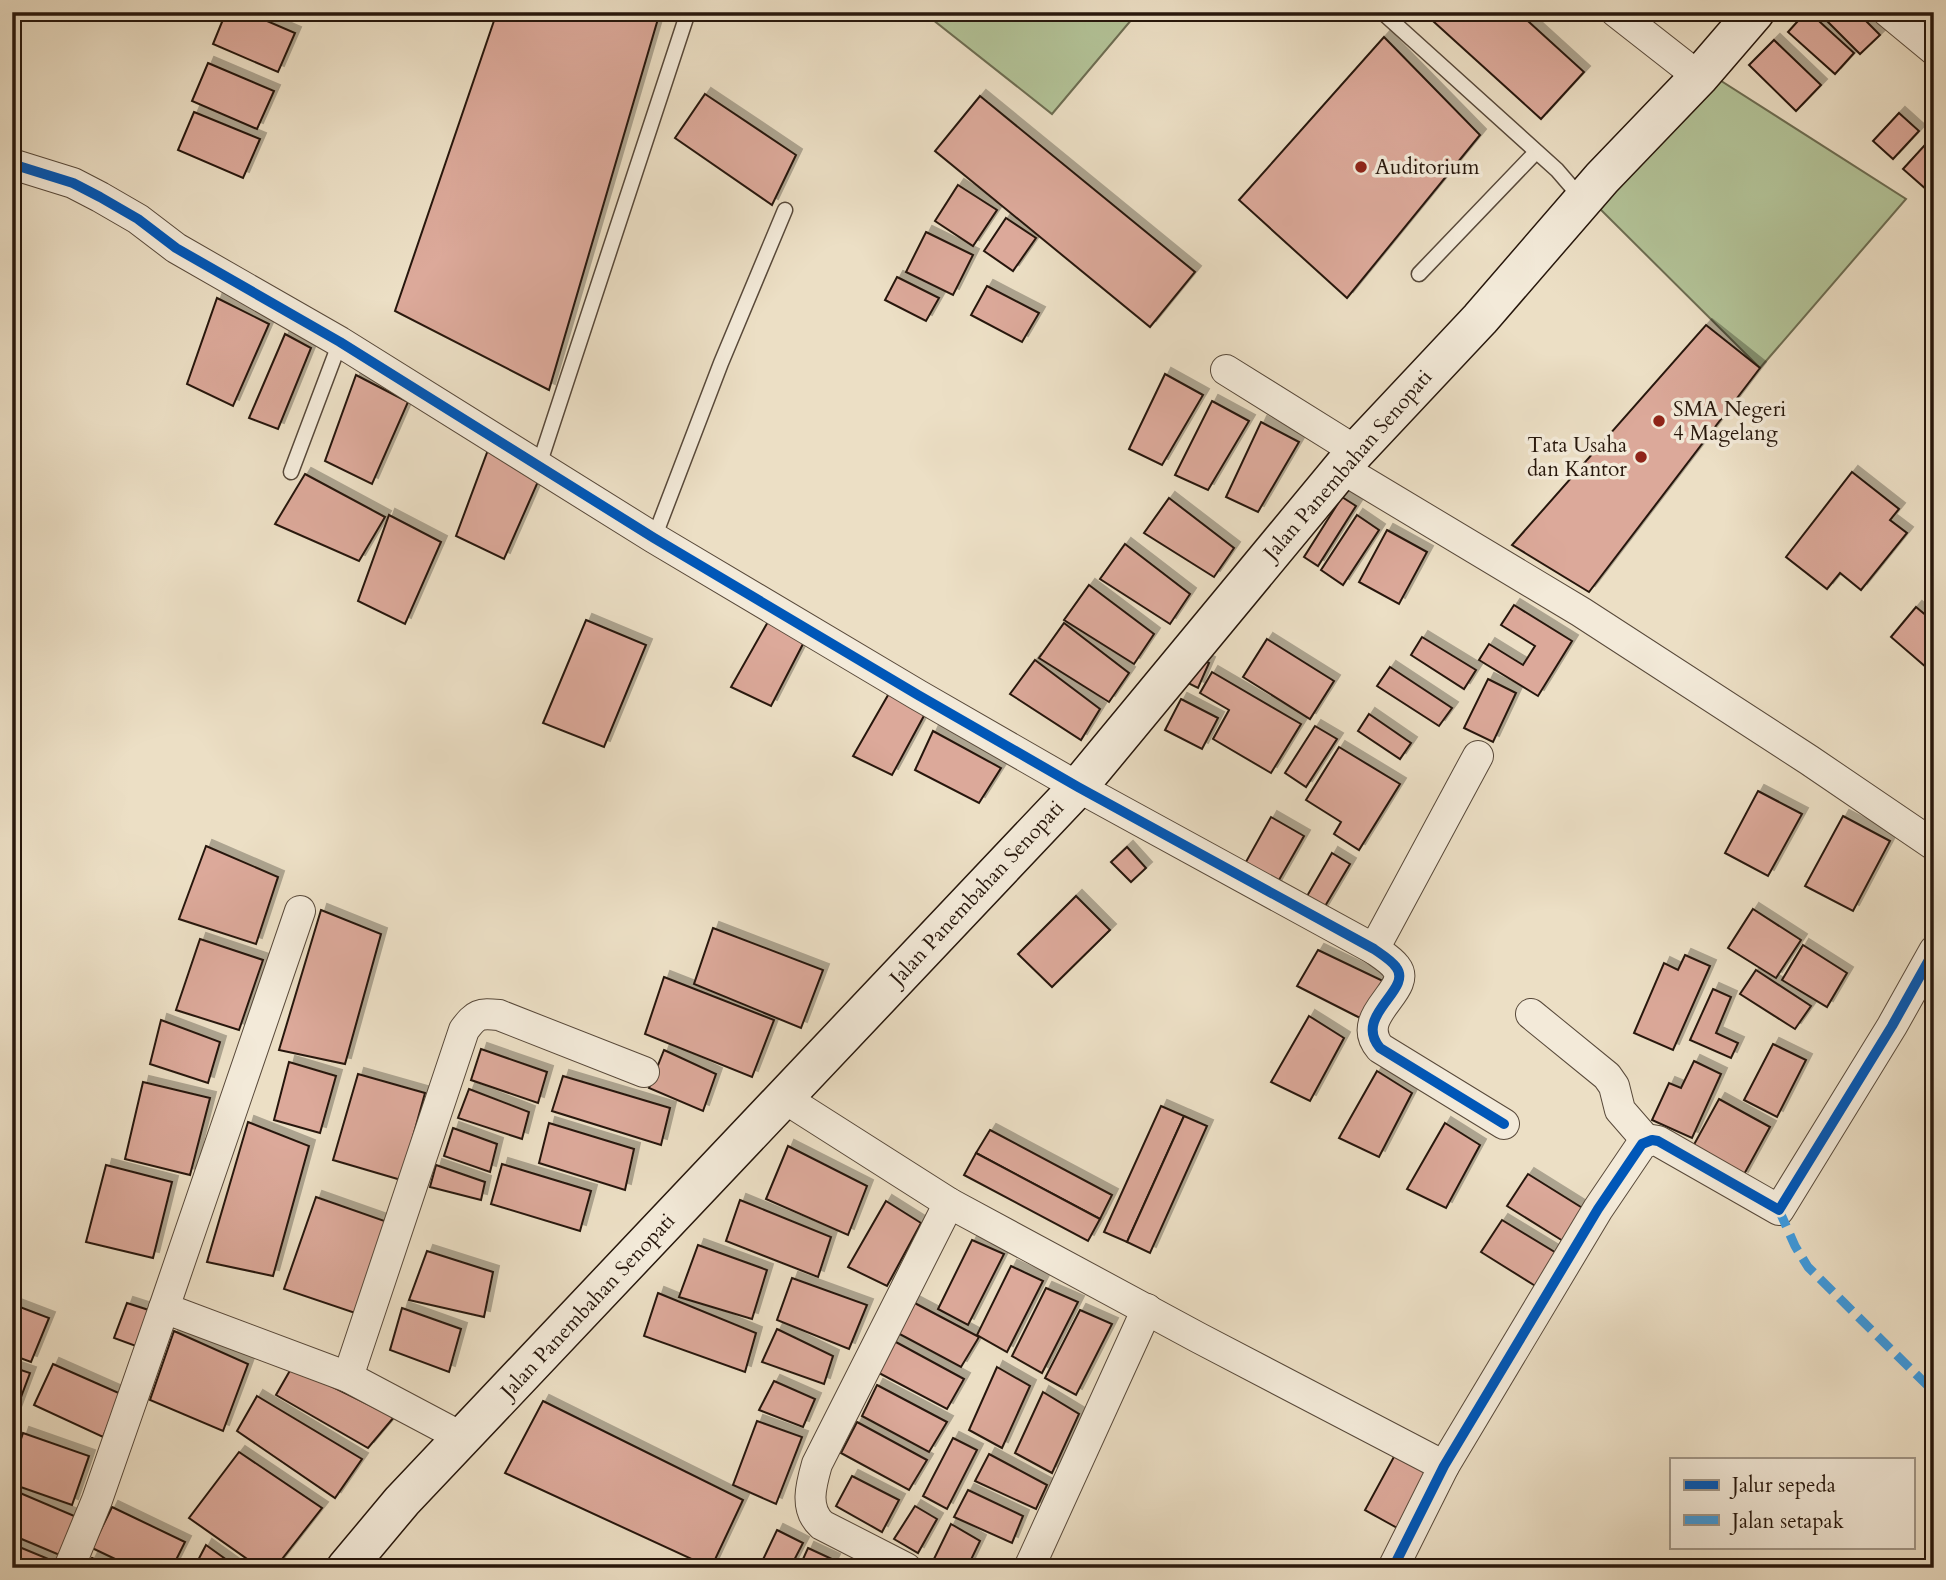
<svg xmlns="http://www.w3.org/2000/svg" width="1946" height="1580" font-family="Cardo,serif">
	<style>
		.pitch { fill: #b3c398; stroke: #6d6d52; stroke-width: 2 }
		.building { fill: #dca99a; stroke: #27170c; stroke-width: 2; filter: url(#shadow) }
		.lines { fill: none; stroke-linecap: round; stroke-linejoin: round }
		.service-casing { stroke: #58493a; stroke-width: 17 }
		.minor-casing { stroke: #58493a; stroke-width: 32 }
		.secondary-casing { stroke: #27170c; stroke-width: 41 }
		.service { stroke: #f3ead9; stroke-width: 14 }
		.minor { stroke: #f3ead9; stroke-width: 30 }
		.secondary { stroke: #f3ead9; stroke-width: 38 }
		.quiet { stroke: #3d9ade; stroke-width: 9; stroke-dasharray: 18 9; stroke-linecap: butt }
		.cycleway-casing { stroke: #f3ead9; stroke-width: 15 }
		.cycleway { stroke: #0057b8; stroke-width: 10 }
		.poi-dot { fill: #8f2418; stroke: #f3ead9; stroke-width: 2.5 }
		.labels { text-anchor: middle; dominant-baseline: central; stroke-width: 7; stroke-linejoin: round; paint-order: stroke }
		.poi-label { font-size: 21px; fill: #27170c; stroke: #f3ead9; text-anchor: start }
		.street-label { font-size: 21px; fill: #27170c; stroke: #f3ead9 }
	</style>
	<defs>
		<filter id="shadow"><feDropShadow dx="6" dy="-6" stdDeviation="0" flood-color="#0004"/></filter>
	</defs>
	<rect width="100%" height="100%" fill="#ecdfc5"/>
	<filter id="stains"><feTurbulence type="fractalNoise" baseFrequency=".00286" numOctaves="4"/><feColorMatrix values="0 0 0 0 .2 0 0 0 0 .09 0 0 0 0 .02 0 0 0 .5 -.17"/></filter>
	<radialGradient id="worn" r=".72"><stop offset=".6" stop-color="#630" stop-opacity="0"/><stop offset="1" stop-color="#630" stop-opacity=".3"/></radialGradient>
	<g class="pitch">
		<path d="M923 12H1138L1052 114Z"/>
		<path d="M1704 70 1906 199 1760 368 1585 194Z"/>
	</g>
	<g class="building">
		<path d="M226 12H246L295 33 278 72 213 44Z"/>
		<path d="M497 12H660L549 390 395 311Z"/>
		<path d="M1423 12H1518L1584 72 1541 119Z"/>
		<path d="M1806 12H1809L1854 53 1835 74 1788 32Z"/>
		<path d="M1818 12H1857L1880 35 1860 54Z"/>
		<path d="M1384 37 1480 135 1347 298 1239 200Z"/>
		<path d="M1774 40 1821 85 1796 111 1749 65Z"/>
		<path d="M208 63 274 91 257 129 192 101Z"/>
		<path d="M705 94 796 155 772 205 675 138Z"/>
		<path d="M980 96 1195 272 1150 327 935 151Z"/>
		<path d="M194 112 260 139 243 178 178 150Z"/>
		<path d="M1899 113 1919 131 1893 159 1873 141Z"/>
		<path d="M1934 135V182L1927 190 1903 169Z"/>
		<path d="M958 185 997 210 973 246 935 221Z"/>
		<path d="M1006 218 1036 238 1013 271 984 251Z"/>
		<path d="M926 232 973 255 953 295 906 272Z"/>
		<path d="M897 277 939 298 926 321 885 300Z"/>
		<path d="M987 286 1039 313 1022 342 971 315Z"/>
		<path d="M217 298 269 324 233 406 187 384Z"/>
		<path d="M1706 325 1760 368 1589 592 1512 545Z"/>
		<path d="M285 334 311 348 278 429 249 418Z"/>
		<path d="M1165 374 1203 395 1162 465 1129 449Z"/>
		<path d="M356 375 408 402 372 484 325 461Z"/>
		<path d="M1212 401 1249 421 1208 490 1175 475Z"/>
		<path d="M1261 422 1299 442 1258 512 1226 497Z"/>
		<path d="M488 450 540 477 504 559 456 536Z"/>
		<path d="M1852 472 1899 509 1890 520 1907 533 1861 590 1840 573 1827 589 1786 557Z"/>
		<path d="M305 474 385 517 359 561 275 524Z"/>
		<path d="M1342 497 1356 506 1318 566 1304 557Z"/>
		<path d="M1169 498 1234 548 1214 577 1144 533Z"/>
		<path d="M389 515 441 542 405 624 358 601Z"/>
		<path d="M1357 515 1379 530 1343 585 1321 570Z"/>
		<path d="M1387 530 1427 552 1399 604 1359 582Z"/>
		<path d="M1125 544 1190 594 1170 624 1100 579Z"/>
		<path d="M1089 585 1154 634 1134 664 1064 620Z"/>
		<path d="M1514 605 1572 641 1538 696 1479 660 1489 644 1523 665 1535 646 1501 625Z"/>
		<path d="M1916 607 1934 622V674L1891 637Z"/>
		<path d="M586 620 646 645 604 747 543 723Z"/>
		<path d="M769 620 804 642 771 706 731 687Z"/>
		<path d="M1064 623 1129 673 1109 702 1039 658Z"/>
		<path d="M1422 637 1476 670 1464 689 1411 655Z"/>
		<path d="M1267 639 1334 681 1310 719 1243 677Z"/>
		<path d="M1194 656 1209 663 1198 688 1184 681Z"/>
		<path d="M1035 660 1100 709 1081 740 1010 694Z"/>
		<path d="M1390 667 1452 708 1439 726 1377 686Z"/>
		<path d="M1212 672 1301 724 1271 773 1213 739 1229 710 1200 693Z"/>
		<path d="M1488 679 1516 693 1493 742 1464 728Z"/>
		<path d="M891 690 926 712 892 775 853 756Z"/>
		<path d="M1181 699 1218 718 1202 749 1165 730Z"/>
		<path d="M1369 714 1411 743 1400 759 1358 731Z"/>
		<path d="M1315 726 1337 739 1306 787 1285 773Z"/>
		<path d="M933 731 1001 768 979 803 915 770Z"/>
		<path d="M1339 747 1400 784 1359 850 1334 834 1341 822 1306 800Z"/>
		<path d="M1758 791 1802 814 1768 876 1725 853Z"/>
		<path d="M1843 816 1890 841 1853 911 1805 886Z"/>
		<path d="M1271 817 1304 836 1275 887 1242 869Z"/>
		<path d="M206 846 278 877 256 944 179 919Z"/>
		<path d="M1127 847 1146 868 1131 882 1111 862Z"/>
		<path d="M1332 853 1350 864 1321 913 1303 903Z"/>
		<path d="M1076 896 1110 930 1052 987 1018 954Z"/>
		<path d="M1753 909 1801 940 1776 978 1728 948Z"/>
		<path d="M321 910 381 934 345 1064 279 1050Z"/>
		<path d="M713 928 823 970 801 1028 694 984Z"/>
		<path d="M200 939 263 960 239 1030 176 1010Z"/>
		<path d="M1803 945 1847 973 1827 1007 1782 980Z"/>
		<path d="M1318 950 1383 981 1366 1021 1297 986Z"/>
		<path d="M1685 955 1710 966 1673 1050 1634 1033 1664 963 1678 970Z"/>
		<path d="M1756 970 1811 1006 1795 1029 1740 994Z"/>
		<path d="M664 977 774 1020 752 1077 645 1034Z"/>
		<path d="M1713 989 1731 997 1716 1033 1738 1043 1731 1058 1690 1040Z"/>
		<path d="M1309 1016 1344 1038 1310 1101 1271 1082Z"/>
		<path d="M161 1020 220 1042 208 1083 150 1064Z"/>
		<path d="M1773 1044 1806 1060 1777 1117 1744 1100Z"/>
		<path d="M481 1049 547 1072 538 1103 471 1080Z"/>
		<path d="M664 1050 716 1074 703 1111 649 1088Z"/>
		<path d="M1694 1061 1721 1074 1692 1138 1652 1120 1669 1083 1681 1088Z"/>
		<path d="M289 1062 336 1076 320 1133 274 1120Z"/>
		<path d="M1377 1071 1412 1093 1379 1157 1339 1138Z"/>
		<path d="M358 1074 425 1093 401 1180 333 1160Z"/>
		<path d="M563 1076 670 1108 661 1145 552 1111Z"/>
		<path d="M143 1082 210 1098 190 1175 125 1159Z"/>
		<path d="M469 1089 529 1112 522 1139 458 1118Z"/>
		<path d="M1719 1099 1770 1127 1742 1178 1691 1150Z"/>
		<path d="M1161 1106 1184 1116 1127 1242 1104 1232Z"/>
		<path d="M1184 1116 1207 1126 1150 1253 1127 1242Z"/>
		<path d="M248 1122 309 1146 273 1276 207 1262Z"/>
		<path d="M549 1123 634 1149 625 1190 539 1163Z"/>
		<path d="M1445 1123 1480 1145 1446 1208 1407 1189Z"/>
		<path d="M453 1128 497 1144 490 1172 444 1156Z"/>
		<path d="M990 1130 1112 1195 1100 1219 976 1153Z"/>
		<path d="M788 1146 867 1186 848 1235 766 1199Z"/>
		<path d="M976 1153 1100 1219 1088 1241 964 1175Z"/>
		<path d="M502 1164 591 1191 580 1231 491 1204Z"/>
		<path d="M106 1165 172 1182 153 1258 86 1242Z"/>
		<path d="M436 1165 485 1182 481 1200 430 1187Z"/>
		<path d="M1528 1174 1584 1209 1563 1241 1507 1206Z"/>
		<path d="M316 1197 396 1225 364 1316 284 1289Z"/>
		<path d="M740 1200 831 1237 818 1277 726 1241Z"/>
		<path d="M886 1201 921 1223 887 1286 848 1267Z"/>
		<path d="M1502 1220 1558 1254 1537 1287 1481 1252Z"/>
		<path d="M972 1240 1004 1254 968 1325 938 1309Z"/>
		<path d="M698 1245 767 1270 752 1319 679 1297Z"/>
		<path d="M427 1251 493 1272 484 1317 409 1300Z"/>
		<path d="M1011 1266 1043 1281 1007 1352 977 1335Z"/>
		<path d="M792 1278 867 1305 849 1349 777 1320Z"/>
		<path d="M1046 1288 1078 1302 1042 1373 1012 1356Z"/>
		<path d="M658 1293 756 1333 745 1372 644 1336Z"/>
		<path d="M909 1300 979 1337 961 1367 894 1331Z"/>
		<path d="M127 1303 158 1313 144 1349 114 1338Z"/>
		<path d="M12 1304 49 1318 31 1362 12 1355Z"/>
		<path d="M402 1308 461 1329 449 1372 390 1350Z"/>
		<path d="M1080 1310 1112 1324 1076 1395 1045 1378Z"/>
		<path d="M777 1329 833 1356 824 1384 762 1362Z"/>
		<path d="M174 1331 248 1364 223 1431 150 1400Z"/>
		<path d="M894 1341 964 1379 947 1409 879 1373Z"/>
		<path d="M53 1364 121 1394 103 1437 34 1405Z"/>
		<path d="M12 1367 30 1373 12 1421Z"/>
		<path d="M292 1367 394 1417 368 1448 276 1395Z"/>
		<path d="M997 1367 1030 1386 1002 1448 969 1430Z"/>
		<path d="M774 1381 815 1399 803 1427 759 1410Z"/>
		<path d="M877 1385 947 1422 929 1452 862 1416Z"/>
		<path d="M1043 1392 1079 1414 1052 1473 1015 1453Z"/>
		<path d="M257 1396 362 1459 335 1498 237 1431Z"/>
		<path d="M543 1401 743 1500 711 1568 505 1473Z"/>
		<path d="M757 1421 802 1437 776 1504 733 1485Z"/>
		<path d="M857 1422 927 1460 909 1490 841 1453Z"/>
		<path d="M23 1433 89 1456 72 1505 12 1484V1466Z"/>
		<path d="M953 1438 977 1450 947 1509 923 1496Z"/>
		<path d="M239 1452 322 1508 275 1568H260L189 1518Z"/>
		<path d="M1396 1453 1430 1471 1399 1529 1365 1510Z"/>
		<path d="M989 1454 1047 1485 1036 1509 975 1481Z"/>
		<path d="M852 1476 899 1500 882 1532 836 1506Z"/>
		<path d="M13 1490 79 1518 62 1556 12 1535Z"/>
		<path d="M968 1490 1023 1516 1012 1543 954 1517Z"/>
		<path d="M915 1506 937 1519 918 1553 894 1539Z"/>
		<path d="M112 1507 185 1542 172 1568H134L92 1548Z"/>
		<path d="M951 1524 980 1541 967 1568H942L932 1563Z"/>
		<path d="M777 1530 803 1543 790 1568H759Z"/>
		<path d="M12 1544 63 1565 62 1568H12Z"/>
		<path d="M206 1545 238 1568H198L195 1566Z"/>
		<path d="M808 1548 834 1560 830 1568H799Z"/>
		<path d="M92 1558 112 1568H87Z"/>
	</g>
	<g class="lines">
		<defs>
			<g id="service">
				<path d="M1382 12 1557 170 1582 199"/>
				<path d="M1419 274 1536 152"/>
				<path d="M539 465 688 12"/>
				<path d="M291 472 340 342"/>
				<path d="M654 538 721 363 785 210"/>
			</g>
			<g id="minor">
				<path d="M1616 12 1699 77"/>
				<path d="M1888 12 1934 50"/>
				<path d="M12 164 73 183 100 197 138 219 176 248 340 342 654 538 918 695 1078 787 1374 949C1381 954 1391 960 1396 967 1414 990 1352 1015 1380 1048L1504 1124"/>
				<path d="M1226 370 1356 451"/>
				<path d="M1341 468 1581 612 1809 760 1934 845"/>
				<path d="M300 911 164 1308 348 1377 463 1438"/>
				<path d="M1374 949 1478 756"/>
				<path d="M1531 1014 1607 1076 1614 1086 1620 1110 1647 1141"/>
				<path d="M784 1098 949 1203 1199 1338 1444 1466"/>
				<path d="M348 1377 464 1030C476 1014 479 1013 499 1015L644 1072"/>
				<path d="M69 1568 97 1500 164 1308"/>
				<path d="M906 1568 822 1525C804 1509 811 1485 817 1464L949 1203"/>
				<path d="M1029 1568 1147 1309"/>
				<path d="M1393 1568 1444 1466 1598 1209 1642 1144 1652 1140 1658 1141 1779 1210 1892 1026 1934 951"/>
			</g>
			<path id="secondary" d="M346 1568 402 1501 1078 787 1356 451 1480 319 1602 178 1699 77 1755 12"/>
		</defs>
		<use href="#service" class="service-casing"/>
		<use href="#minor" class="minor-casing"/>
		<use href="#secondary" class="secondary-casing"/>
		<use href="#service" class="service"/>
		<use href="#minor" class="minor"/>
		<use href="#secondary" class="secondary"/>
		<path class="quiet" d="M1779 1210 1795 1246 1808 1267 1934 1392"/>
		<defs>
			<g id="cycleway">
				<path d="M12 164 73 183 100 197 138 219 176 248 340 342 654 538 918 695 1078 787 1374 949C1381 954 1391 960 1396 967 1414 990 1352 1015 1380 1048L1504 1124"/>
				<path d="M1393 1568 1444 1466 1598 1209 1642 1144 1652 1140 1658 1141 1779 1210 1892 1026 1934 951"/>
			</g>
		</defs>
		<use href="#cycleway" class="cycleway-casing"/>
		<use href="#cycleway" class="cycleway"/>
	</g>
	<g class="poi-dot">
		<circle cx="1361" cy="167" r="7"/>
		<circle cx="1659" cy="421" r="7"/>
		<circle cx="1641" cy="457" r="7"/>
	</g>
	<g class="labels">
		<g class="poi-label">
			<text x="1375" y="167">Auditorium</text>
			<text x="1673" y="409">SMA Negeri<tspan x="1673" dy="24">4 Magelang</tspan></text>
			<text x="1627" y="445" text-anchor="end">Tata Usaha<tspan x="1627" dy="24">dan Kantor</tspan></text>
		</g>
		<g class="street-label">
			<text transform="translate(1348 465) rotate(-49)">Jalan Panembahan Senopati</text>
			<text transform="translate(977 893) rotate(-47)">Jalan Panembahan Senopati</text>
			<text transform="translate(588 1306) rotate(-47)">Jalan Panembahan Senopati</text>
		</g>
	</g>
	<rect width="1946" height="1580" fill="none" stroke="#ecdfc5" stroke-width="42"/>
	<rect x="14" y="14" width="1918" height="1552" fill="none" stroke="#27170c" stroke-width="3.5"/>
	<rect x="21" y="21" width="1904" height="1538" fill="none" stroke="#27170c" stroke-width="2"/>
	<rect x="1670" y="1458" width="245" height="91" fill="#f3ead9" stroke="#a19687" stroke-width="2"/>
	<rect x="1684" y="1480" width="35" height="10" fill="#0057b8" stroke="#a19687" stroke-width="2"/>
	<text x="1732" y="1492" font-size="21" fill="#27170c">Jalur sepeda</text>
	<rect x="1684" y="1515" width="35" height="10" fill="#3d9ade" stroke="#a19687" stroke-width="2"/>
	<text x="1732" y="1528" font-size="21" fill="#27170c">Jalan setapak</text>
	<rect width="100%" height="100%" filter="url(#stains)"/>
	<rect width="100%" height="100%" fill="url(#worn)"/>
</svg>
